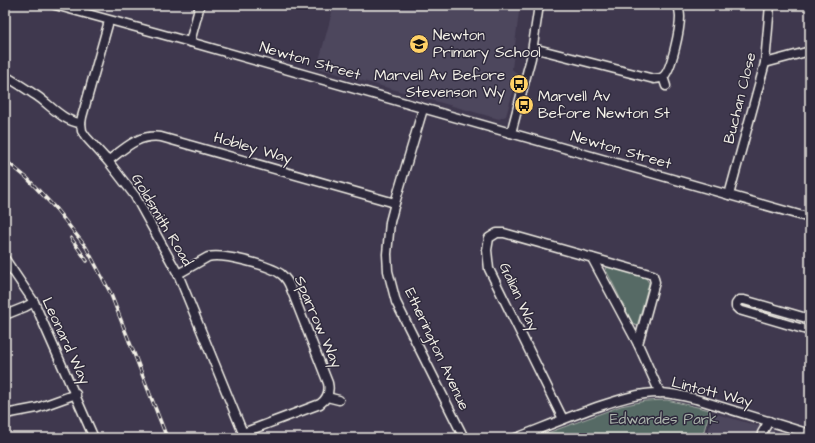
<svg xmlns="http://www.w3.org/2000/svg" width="815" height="443" font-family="'Architects Daughter',sans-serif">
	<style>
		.built { fill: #4d465d }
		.green { fill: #576b65; stroke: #a6aea6 }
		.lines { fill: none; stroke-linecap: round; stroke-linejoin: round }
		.minor-casing { stroke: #f4f1e8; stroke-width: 11 }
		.minor { stroke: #2f2a3d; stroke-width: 8 }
		.rail-casing { stroke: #f4f1e8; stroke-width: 3.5 }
		.rail { stroke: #2f2a3d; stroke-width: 2; stroke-dasharray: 6; stroke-linecap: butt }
		.labels { text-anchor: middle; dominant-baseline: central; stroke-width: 3; stroke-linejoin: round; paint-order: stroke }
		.poi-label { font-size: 15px; fill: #f4f1e8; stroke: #2f2a3d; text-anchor: start }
		.street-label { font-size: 15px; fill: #f4f1e8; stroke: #2f2a3d }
		.park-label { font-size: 15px; fill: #adb5ad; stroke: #2f2a3d }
	</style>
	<rect width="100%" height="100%" fill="#3f384e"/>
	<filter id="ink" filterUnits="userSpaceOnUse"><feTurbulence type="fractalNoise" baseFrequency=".025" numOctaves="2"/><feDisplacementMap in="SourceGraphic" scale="8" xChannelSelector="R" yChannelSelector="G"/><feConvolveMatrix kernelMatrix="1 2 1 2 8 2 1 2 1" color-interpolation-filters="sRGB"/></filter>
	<g filter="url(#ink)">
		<g class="built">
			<path d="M334 5H523L519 12 512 69 518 75 506 116 499 119 317 68Z"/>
			<path d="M713 413 800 438H706Z"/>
		</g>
		<g class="green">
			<path d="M607 264 644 275 649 283 637 326 633 324 605 268Z"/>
			<path d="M667 400 710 410 702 438H534L621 406 645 401Z"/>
		</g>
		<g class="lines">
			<defs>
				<g id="minor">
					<path d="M55 5 190 42 810 218"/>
					<path d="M109 21 82 117 81 123 82 131 86 137 108 161 135 196 178 274 245 438"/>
					<path d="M190 42 200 5"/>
					<path d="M533 48 654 79C657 78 661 79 663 77 672 70 680 28 680 17 680 13 679 9 678 5"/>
					<path d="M765 63 810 51"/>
					<path d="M5 76C16 82 26 89 37 96 50 105 64 122 81 123"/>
					<path d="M663 77 666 86"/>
					<path d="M423 109 395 203 390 222 387 254 388 271 396 302 464 438"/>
					<path d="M511 133 531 58 539 5"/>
					<path d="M108 161C125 148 138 134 161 137L395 203"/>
					<path d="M729 195 765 63 770 5"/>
					<path d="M592 258 638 344 660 393"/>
					<path d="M5 259 34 302 94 438"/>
					<path d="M178 274 208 257C222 253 269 265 281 274 286 278 289 283 291 289L328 383C330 392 327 399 320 404L243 433"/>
					<path d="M5 315 25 307 34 302"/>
					<path d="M810 319 744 300H739L736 304V307L739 310 810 331"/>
					<path d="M327 397 339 400"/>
					<path d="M5 414 37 408 76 394"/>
					<path d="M563 419 489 269 487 250 489 238 497 233H504L653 275 655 282 638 344"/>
					<path d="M516 438C542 428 568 417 594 408 615 401 636 393 659 393 672 393 684 396 696 399L810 434"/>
					<path d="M762 438V433L769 421"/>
				</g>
			</defs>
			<use href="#minor" class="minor-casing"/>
			<use href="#minor" class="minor"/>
			<defs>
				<g id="rail">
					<path d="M5 160 27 178 56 209 86 247 110 292 167 438"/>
					<path d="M71 238 87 261"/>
				</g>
			</defs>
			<use href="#rail" class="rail-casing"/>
			<use href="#rail" class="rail"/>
		</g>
	</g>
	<defs>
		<symbol id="school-disc" viewBox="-11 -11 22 22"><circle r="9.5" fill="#ffd166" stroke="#2f2a3d"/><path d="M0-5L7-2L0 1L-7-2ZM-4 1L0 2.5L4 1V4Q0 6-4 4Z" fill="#111"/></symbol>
		<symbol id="bus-disc" viewBox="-11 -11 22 22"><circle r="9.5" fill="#ffd166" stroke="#2f2a3d"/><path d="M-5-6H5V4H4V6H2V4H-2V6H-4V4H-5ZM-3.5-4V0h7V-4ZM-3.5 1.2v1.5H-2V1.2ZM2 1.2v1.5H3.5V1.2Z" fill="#111"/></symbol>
	</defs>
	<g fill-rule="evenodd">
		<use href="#school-disc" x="408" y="33" width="22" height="22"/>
		<use href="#bus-disc" x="508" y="73" width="22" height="22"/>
		<use href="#bus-disc" x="513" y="94" width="22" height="22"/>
	</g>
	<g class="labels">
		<g class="poi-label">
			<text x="433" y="35">Newton<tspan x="433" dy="17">Primary School</tspan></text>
			<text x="505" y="75" text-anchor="end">Marvell Av Before<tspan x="505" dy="17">Stevenson Wy</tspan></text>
			<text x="538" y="96">Marvell Av<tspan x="538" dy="17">Before Newton St</tspan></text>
		</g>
		<g class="street-label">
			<text transform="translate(310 61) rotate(16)">Newton Street</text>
			<text transform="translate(740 98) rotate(-76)">Buchan Close</text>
			<text transform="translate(253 148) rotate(16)">Hobley Way</text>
			<text transform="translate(621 150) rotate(16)">Newton Street</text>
			<text transform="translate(162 220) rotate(59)">Goldsmith Road</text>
			<text transform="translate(519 297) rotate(65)">Galian Way</text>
			<text transform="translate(318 322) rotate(67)">Sparrow Way</text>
			<text transform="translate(66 341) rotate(65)">Leonard Way</text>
			<text transform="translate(437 349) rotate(65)">Etherington Avenue</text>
			<text transform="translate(712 392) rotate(14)">Lintott Way</text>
		</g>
		<g class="park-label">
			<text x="664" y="419">Edwardes Park</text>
		</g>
	</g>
	<rect width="815" height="443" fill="none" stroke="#2f2a3d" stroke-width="20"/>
	<rect x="10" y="10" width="795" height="423" fill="none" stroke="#f4f1e8" stroke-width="1.5" filter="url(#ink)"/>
</svg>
